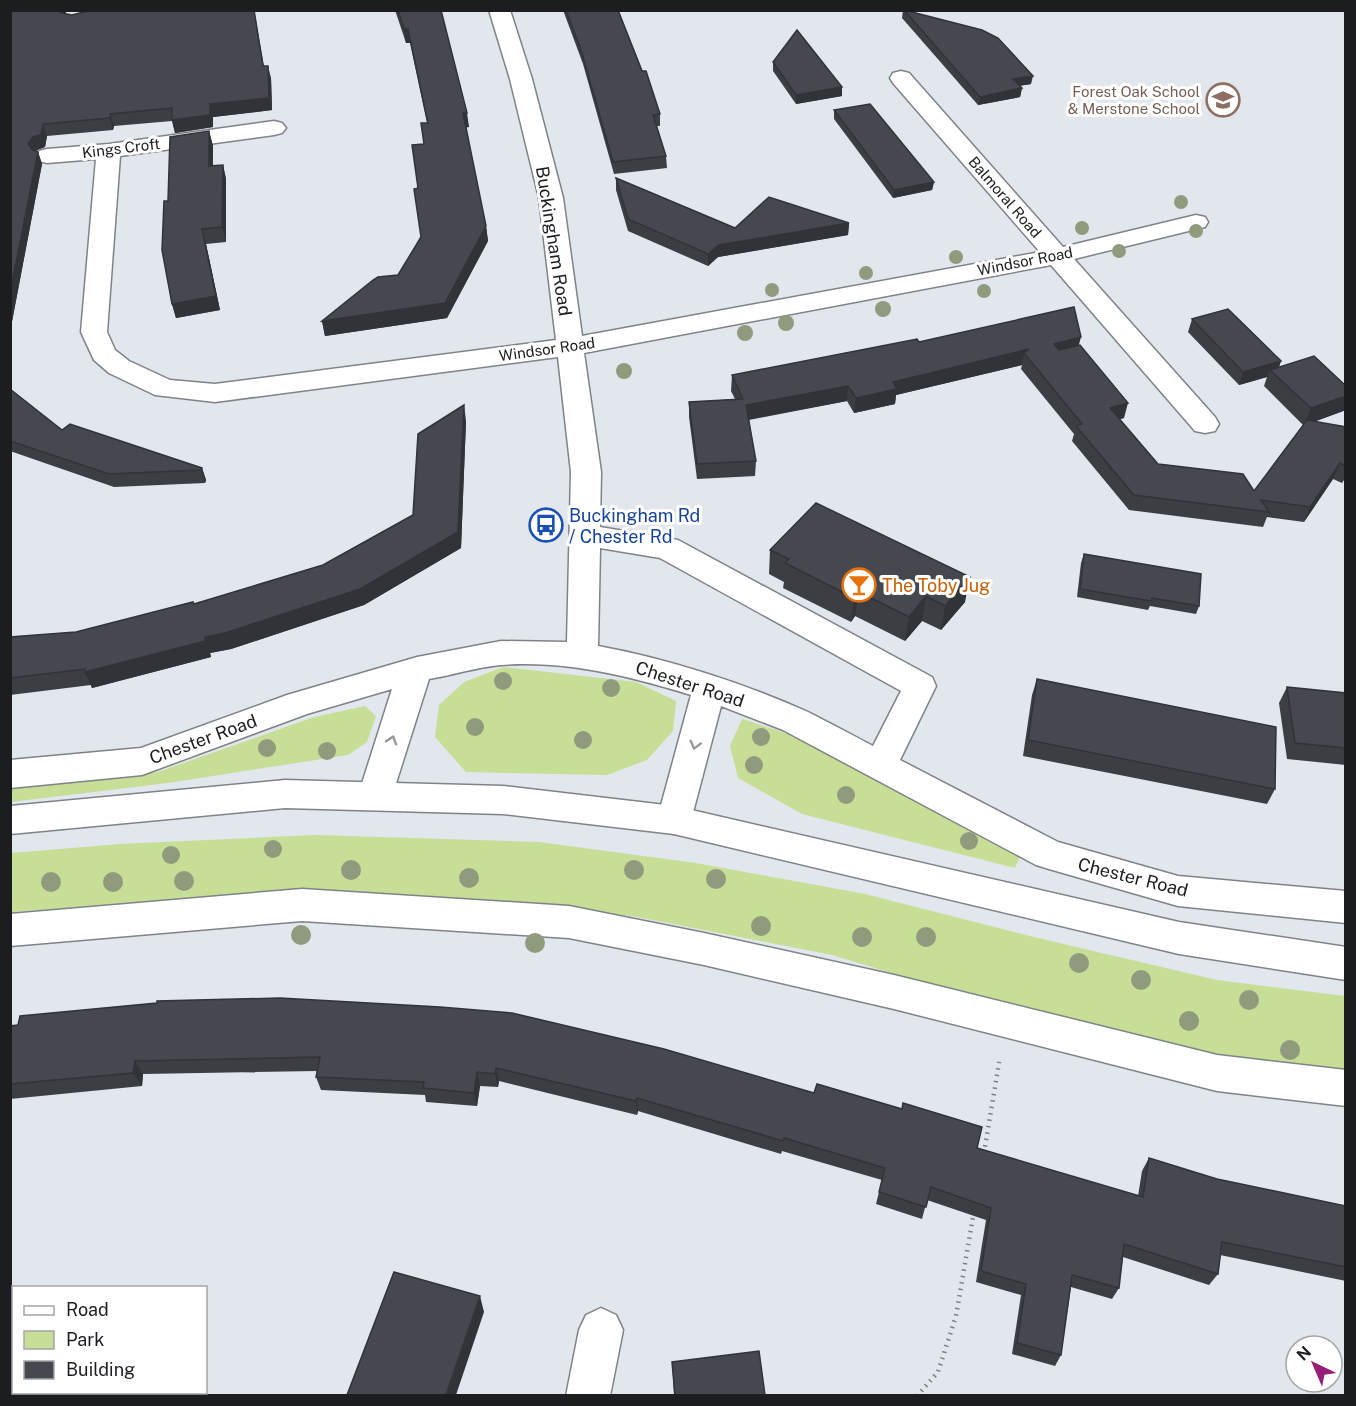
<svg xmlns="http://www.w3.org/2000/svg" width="1356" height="1406" font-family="'Public Sans',sans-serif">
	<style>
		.green { fill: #c7de97 }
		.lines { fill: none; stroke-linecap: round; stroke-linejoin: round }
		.minor-casing { stroke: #7f8389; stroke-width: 3 }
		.major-casing { stroke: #7f8389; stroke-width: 3 }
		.path { stroke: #7e8186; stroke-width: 4.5; stroke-dasharray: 1.5 5; stroke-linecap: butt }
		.minor { fill: #fff; fill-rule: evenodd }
		.major { fill: #fff; fill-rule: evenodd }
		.tree { fill: #909b7e }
		.wall { fill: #3b3f44 }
		.shaded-wall { fill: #303337 }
		.building { fill: #45494f; stroke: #303337; stroke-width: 1.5 }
		.oneway { stroke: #99999b }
		.labels { text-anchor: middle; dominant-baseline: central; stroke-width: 6; stroke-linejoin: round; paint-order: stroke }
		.far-education-label { font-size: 15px; fill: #785e54; stroke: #fff; text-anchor: end }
		.far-street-label { font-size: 15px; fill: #1c1d20; stroke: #fff }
		.street-label { font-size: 18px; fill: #1c1d20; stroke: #fff }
		.transit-label { font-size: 18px; fill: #164399; stroke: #fff; text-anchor: start }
		.food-label { font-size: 18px; fill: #c56008; stroke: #fff; text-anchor: start }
	</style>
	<rect width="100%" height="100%" fill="#e2e6ed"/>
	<g class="green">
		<path d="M503 667 636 682 676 701 673 731 647 760 607 775 466 772 435 737 439 705 464 682Z"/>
		<path d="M365 706 376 716 367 742 348 755 168 783 11 802 10 789 158 772 314 717Z"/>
		<path d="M742 719 792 735 1021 854 1015 868 802 814 738 778 730 746Z"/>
		<path d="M316 835 539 842 696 863 865 894 1038 938 1217 980 1345 996V1077L1238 1065 938 987 832 955 632 916 450 898 297 892 11 912V853L120 844Z"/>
	</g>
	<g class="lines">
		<defs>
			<g id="minor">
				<path d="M489 10H510L532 79 563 198 582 336 1040 252 893 83 890 78 893 73 901 71 909 73 1063 247 1196 215 1205 217 1208 222 1205 227 1074 259 1215 417 1219 424 1215 431 1205 433 1195 431 1051 265 584 353 601 472 600 527 678 540 932 677 936 686 900 760 1058 842 1178 876 1346 891V923L1178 906 1049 869 1036 865 783 730 721 706 691 820 686 830 674 834 662 830 657 820 691 695C629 676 566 660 501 665 477 667 453 675 429 679L392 796 387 806 375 810 363 806 358 796 392 689 307 714 142 775 10 788V760L141 748 287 695 417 657 501 641 567 642 571 472 558 357 215 402 155 395 109 373 94 360 81 332 96 159 47 163 39 161 35 156 39 151 47 149 109 144 274 121 282 123 286 128 282 133 274 135 120 156 107 332 115 350 129 361 170 380 215 384 556 340 539 198 510 79ZM600 548 660 558 901 691 873 746C852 735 830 723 808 712 746 684 665 658 598 646Z"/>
				<path d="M302 889 569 906 704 933 894 975 1217 1055 1346 1070V1106L1217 1091 894 1009 704 965 569 938 302 921 10 946V914Z"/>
				<path d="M601 1308 616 1315 623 1330 610 1396H566L579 1330 586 1315Z"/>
			</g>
			<path id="major" d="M285 780 503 786 674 806 1179 922 1346 947V980L1179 954 674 834 503 814 285 808 10 834V806Z"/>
		</defs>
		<use href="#minor" class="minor-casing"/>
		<use href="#major" class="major-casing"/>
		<g class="path">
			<path d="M984 1153 1000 1057"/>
			<path d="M917 1396 938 1372 956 1316 974 1211"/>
		</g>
		<use href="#minor" class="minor"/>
		<use href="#major" class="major"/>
	</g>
	<g class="tree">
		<circle cx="1181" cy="202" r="7"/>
		<circle cx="1082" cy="228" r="7"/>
		<circle cx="1196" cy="231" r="7"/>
		<circle cx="1119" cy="251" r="7"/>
		<circle cx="956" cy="257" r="7"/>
		<circle cx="866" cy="273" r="7"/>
		<circle cx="772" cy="290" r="7"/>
		<circle cx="984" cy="291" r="7"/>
		<circle cx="883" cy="309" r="8"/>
		<circle cx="786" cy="323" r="8"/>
		<circle cx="745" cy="333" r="8"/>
		<circle cx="624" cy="371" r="8"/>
		<circle cx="503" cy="681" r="9"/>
		<circle cx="611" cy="688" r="9"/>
		<circle cx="475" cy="727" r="9"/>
		<circle cx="761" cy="737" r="9"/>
		<circle cx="583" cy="740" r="9"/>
		<circle cx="267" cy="748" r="9"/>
		<circle cx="327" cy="751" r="9"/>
		<circle cx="754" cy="765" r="9"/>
		<circle cx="846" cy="795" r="9"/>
		<circle cx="969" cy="841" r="9"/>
		<circle cx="273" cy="849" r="9"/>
		<circle cx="171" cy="855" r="9"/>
		<circle cx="351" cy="870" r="10"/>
		<circle cx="634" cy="870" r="10"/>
		<circle cx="469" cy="878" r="10"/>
		<circle cx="716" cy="879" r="10"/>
		<circle cx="184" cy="881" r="10"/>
		<circle cx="51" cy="882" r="10"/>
		<circle cx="113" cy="882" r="10"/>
		<circle cx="761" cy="926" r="10"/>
		<circle cx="301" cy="935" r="10"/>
		<circle cx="862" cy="937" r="10"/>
		<circle cx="926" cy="937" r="10"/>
		<circle cx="535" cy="943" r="10"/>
		<circle cx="1079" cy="963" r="10"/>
		<circle cx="1141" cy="980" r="10"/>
		<circle cx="1249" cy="1000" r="10"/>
		<circle cx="1189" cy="1021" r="10"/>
		<circle cx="1290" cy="1050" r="10"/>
	</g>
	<g class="wall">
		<path d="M10 10 66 12 65 14 72 15 254 10 264 66 271 78 272 110 213 117V127L175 133 172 121 114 126 113 130 47 136 45 147 37 150 36 151 38 152 42 164 10 332Z"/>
		<path d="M395 10H441L469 127H466L486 226 488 241 447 318 325 336 322 321 398 275 421 237 418 188 427 123 410 43H406Z"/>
		<path d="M563 10H618L660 114V126H657L666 156 667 168 614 174 583 64Z"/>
		<path d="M903 10 1031 84 1019 86 1022 88 1020 97 978 105 902 18Z"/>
		<path d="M773 62 842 96 796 104 773 71Z"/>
		<path d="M834 110 934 182 932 190 893 198 834 119Z"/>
		<path d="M209 131 213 146V166L223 165 226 179V242L206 244 220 310 176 318 172 304 168 201Z"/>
		<path d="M616 178 735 228 849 223 848 235 718 257 708 266 628 231 616 190Z"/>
		<path d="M1192 319 1281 361 1279 367 1346 386V410L1314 422 1346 427V477L1342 483 1333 479 1304 522 1267 517 1263 527 1129 510 1072 441 1074 434 1021 369 1022 365 896 395 895 404 854 413 847 401 749 420 756 461 755 476 697 479 689 417V402L735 399 731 391 732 375 919 342 1079 345 1124 418 1120 419 1158 464 1254 491 1303 425 1264 386 1267 377 1239 385 1188 332Z"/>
		<path d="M10 389 62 430 202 468 206 480 205 483 114 487 10 451Z"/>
		<path d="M466 421 461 548 364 605 231 649 210 653 211 657 92 688 91 685 10 695V637L76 632 194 604 323 565 413 515Z"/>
		<path d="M770 550 965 602 941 630 922 621 905 641 855 616 851 622 783 588 784 582 769 574Z"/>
		<path d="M1084 554 1199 606 1196 614 1150 606 1148 610 1077 597 1081 563Z"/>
		<path d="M1037 679 1275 789 1267 804 1023 756 1032 695Z"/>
		<path d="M1287 687 1346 693V765L1287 759 1279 703Z"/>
		<path d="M157 1003 977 1148 1138 1196 1142 1171 1149 1158 1217 1179 1346 1206V1281L1220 1255 1218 1274 1209 1285 1123 1257 1119 1288 1112 1299 1071 1287 1061 1355 1055 1366 1012 1354 1021 1295 976 1282 986 1220 927 1200 922 1219 876 1204 882 1180 782 1151 781 1154 638 1111 637 1115 499 1081 498 1087 480 1086 477 1106 426 1102 425 1095 321 1090 316 1077 317 1071 143 1074 142 1086 10 1099V1026Z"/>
		<path d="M672 1362 765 1395H674Z"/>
	</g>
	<g class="shaded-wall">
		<path d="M60 10H71L66 12 62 18Z"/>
		<path d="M404 29H408L410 43H406Z"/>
		<path d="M268 66 271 78 272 110 213 117V127L175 133 172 120 210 104Z"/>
		<path d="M1033 76 1031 84 1011 87 1013 79Z"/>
		<path d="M842 87V96L796 104V95Z"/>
		<path d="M1022 88 1020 97 978 105 980 97Z"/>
		<path d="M463 113H467L469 127 465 128Z"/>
		<path d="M110 114 114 126 113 130 110 118Z"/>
		<path d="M43 124 47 136 45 147 37 150 33 156 28 144Z"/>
		<path d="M209 131 213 146 212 180 209 166Z"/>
		<path d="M38 152 42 164 10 332V293Z"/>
		<path d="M223 165 226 179V242L222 227Z"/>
		<path d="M934 182 932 190 893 198 894 190Z"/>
		<path d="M849 223 848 235 718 257 708 266V254L719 245Z"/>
		<path d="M486 226 488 241 447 318 325 336 322 321Z"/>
		<path d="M202 229 206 244 220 310 176 318 172 304Z"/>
		<path d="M1081 337 1077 352 1050 359 1054 344Z"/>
		<path d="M1029 349 1024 353 1022 365 896 395 895 404 854 413 856 398 893 382Z"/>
		<path d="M1281 361 1276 374 1270 370 1267 377 1239 385 1243 372Z"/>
		<path d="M848 386 847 401 745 420 746 405Z"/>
		<path d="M1346 396V410L1304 425 1311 408Z"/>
		<path d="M1128 403 1124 418 1105 423 1110 408Z"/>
		<path d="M464 405 466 421 461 548 364 605 231 649 210 653 211 657 92 688 85 672 205 637 458 532Z"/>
		<path d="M1340 463 1333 479 1304 522 1310 507Z"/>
		<path d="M202 468 206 480 205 483 201 470Z"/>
		<path d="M970 577 965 602 941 630 945 606Z"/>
		<path d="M859 592 855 616 851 622 854 598Z"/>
		<path d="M926 596 922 621 905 641 909 617Z"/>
		<path d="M135 1061 143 1074 142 1086 133 1073Z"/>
		<path d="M496 1068 499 1081 498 1087 495 1074Z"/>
		<path d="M477 1072 480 1086 477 1106 474 1093Z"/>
		<path d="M637 1098 638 1111 637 1115 636 1101Z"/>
		<path d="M480 1296 484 1312 456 1395H446Z"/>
	</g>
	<g class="building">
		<path d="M10 10H60L61 13 72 15 91 10H254L263 66H268L269 98 210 104V115L172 120V108L110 114V118L43 124 41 135 33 137 28 144 33 150 38 152 10 293Z"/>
		<path d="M398 10H441L467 113H463L486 226 445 303 322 321 373 280 378 277 398 275 421 237 414 189 418 188 412 145 424 144 421 123H428L408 29H404Z"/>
		<path d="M566 10H618L642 71H646L660 114 653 115 666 156 613 162 582 53Z"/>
		<path d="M904 10 982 30 998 38 1033 76 1013 79 1022 88 980 97Z"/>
		<path d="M797 30 842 87 796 95 773 62Z"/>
		<path d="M870 104 934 182 894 190 834 110Z"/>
		<path d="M209 131V166L223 165 222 227 202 229 216 296 172 304 162 250 164 201H168L170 137Z"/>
		<path d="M616 178 735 228 769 197 849 223 719 245 708 254 628 219Z"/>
		<path d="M1074 307 1081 337 1054 344 1059 350 1080 345 1128 403 1110 408 1158 464 1243 474 1254 491 1307 420 1346 427V466L1340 463 1310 507 1261 500 1269 512 1134 495 1076 426 1082 424 1024 353 1029 349 893 382 897 389 856 398 848 386 746 405 756 461 697 464 689 402 743 399 732 375 917 339 919 342Z"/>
		<path d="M1228 309 1281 361 1243 372 1192 319Z"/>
		<path d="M1314 356 1346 386V396L1311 408 1270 370Z"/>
		<path d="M10 389 62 430 70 424 202 468 201 470 109 474 10 441Z"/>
		<path d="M464 405 458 532 360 589 225 633 205 637V641L85 672V669L10 678V637L76 632 193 602 194 604 323 565 413 515 418 434Z"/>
		<path d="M816 503 970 577 945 606 926 596 909 617 859 592 854 598 785 563 789 559 770 550Z"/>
		<path d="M1084 554 1201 574 1199 606 1152 598 1151 601 1080 589Z"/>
		<path d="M1037 679 1276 727 1275 789 1028 740Z"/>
		<path d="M1287 687 1346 693V748L1295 743Z"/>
		<path d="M280 998 440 1007 512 1013 664 1049 814 1093 817 1084 902 1109 903 1103 982 1127 977 1148 1143 1197 1149 1158 1217 1179 1346 1206V1267L1222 1242 1218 1274 1124 1244 1119 1288 1072 1275 1061 1355 1017 1343 1026 1284 981 1271 991 1208 931 1187 926 1207 879 1192 885 1168 784 1138 783 1141 637 1098 636 1101 496 1068 495 1074 477 1072 474 1093 423 1088 424 1082 316 1077 320 1057 135 1061 133 1073 10 1084V1026L18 1025 20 1016 157 1003V1001Z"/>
		<path d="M394 1272 480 1296 446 1395H347Z"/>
		<path d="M759 1351 765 1395H675L672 1362Z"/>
	</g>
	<defs><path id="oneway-chevron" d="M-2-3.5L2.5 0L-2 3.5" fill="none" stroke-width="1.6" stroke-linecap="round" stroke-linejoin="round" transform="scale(1.5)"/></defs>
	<g class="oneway">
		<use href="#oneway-chevron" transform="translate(392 740) rotate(-73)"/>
		<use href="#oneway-chevron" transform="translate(695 745) rotate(105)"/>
	</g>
	<defs>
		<symbol id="school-ring" viewBox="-11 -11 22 22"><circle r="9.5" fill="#fff" stroke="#8d6e63" stroke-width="1.5"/><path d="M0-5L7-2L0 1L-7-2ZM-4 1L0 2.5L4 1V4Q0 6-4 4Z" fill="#8d6e63"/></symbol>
		<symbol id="bus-ring" viewBox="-11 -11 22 22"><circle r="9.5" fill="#fff" stroke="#1a4fb4" stroke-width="1.5"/><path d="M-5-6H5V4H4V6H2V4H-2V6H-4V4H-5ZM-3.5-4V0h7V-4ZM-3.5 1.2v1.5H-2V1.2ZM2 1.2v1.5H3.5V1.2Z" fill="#1a4fb4"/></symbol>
		<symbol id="bar-ring" viewBox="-11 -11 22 22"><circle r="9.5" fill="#fff" stroke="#e8710a" stroke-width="1.5"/><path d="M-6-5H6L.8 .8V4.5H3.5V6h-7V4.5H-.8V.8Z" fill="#e8710a"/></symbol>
	</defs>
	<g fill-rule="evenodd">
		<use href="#school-ring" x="1204" y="81" width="38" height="38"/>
		<use href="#bus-ring" x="527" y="506" width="38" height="38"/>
		<use href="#bar-ring" x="840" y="566" width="38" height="38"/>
	</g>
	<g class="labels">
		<g class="far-education-label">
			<text x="1200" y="91">Forest Oak School<tspan x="1200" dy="17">&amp; Merstone School</tspan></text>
		</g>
		<g class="far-street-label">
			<text transform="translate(121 148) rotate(-7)">Kings Croft</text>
			<text transform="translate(1005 197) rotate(49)">Balmoral Road</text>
			<text transform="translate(1025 261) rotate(-11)">Windsor Road</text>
			<text transform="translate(547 349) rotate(-8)">Windsor Road</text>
		</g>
		<g class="street-label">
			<text transform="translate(554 241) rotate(81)">Buckingham Road</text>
			<text transform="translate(690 684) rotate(18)">Chester Road</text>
			<text transform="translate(203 739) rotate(-20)">Chester Road</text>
			<text transform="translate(1133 877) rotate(14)">Chester Road</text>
		</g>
		<g class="transit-label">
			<text x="569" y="515">Buckingham Rd<tspan x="569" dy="21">/ Chester Rd</tspan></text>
		</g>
		<g class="food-label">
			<text x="882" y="585">The Toby Jug</text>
		</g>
	</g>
	<rect width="1356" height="1406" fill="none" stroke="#1c1d20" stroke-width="24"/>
	<rect x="12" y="1286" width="195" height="108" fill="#ffffff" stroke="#a4a5a6" stroke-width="1.5"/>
	<rect x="24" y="1306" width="30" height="9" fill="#ffffff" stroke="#a4a5a6" stroke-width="1.5"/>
	<text x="66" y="1316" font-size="18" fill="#1c1d20">Road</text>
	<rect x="24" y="1331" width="30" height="18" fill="#c7de97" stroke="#a4a5a6" stroke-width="1.5"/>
	<text x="66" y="1346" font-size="18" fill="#1c1d20">Park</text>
	<rect x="24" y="1361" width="30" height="18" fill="#45494f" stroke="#a4a5a6" stroke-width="1.5"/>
	<text x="66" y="1376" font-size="18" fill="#1c1d20">Building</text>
	<g transform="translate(1314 1364) rotate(316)"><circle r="28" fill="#ffffff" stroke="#a4a5a6" stroke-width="1.5"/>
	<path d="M0-4.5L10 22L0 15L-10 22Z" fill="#981d76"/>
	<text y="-9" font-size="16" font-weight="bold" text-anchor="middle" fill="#1c1d20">N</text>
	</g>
</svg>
